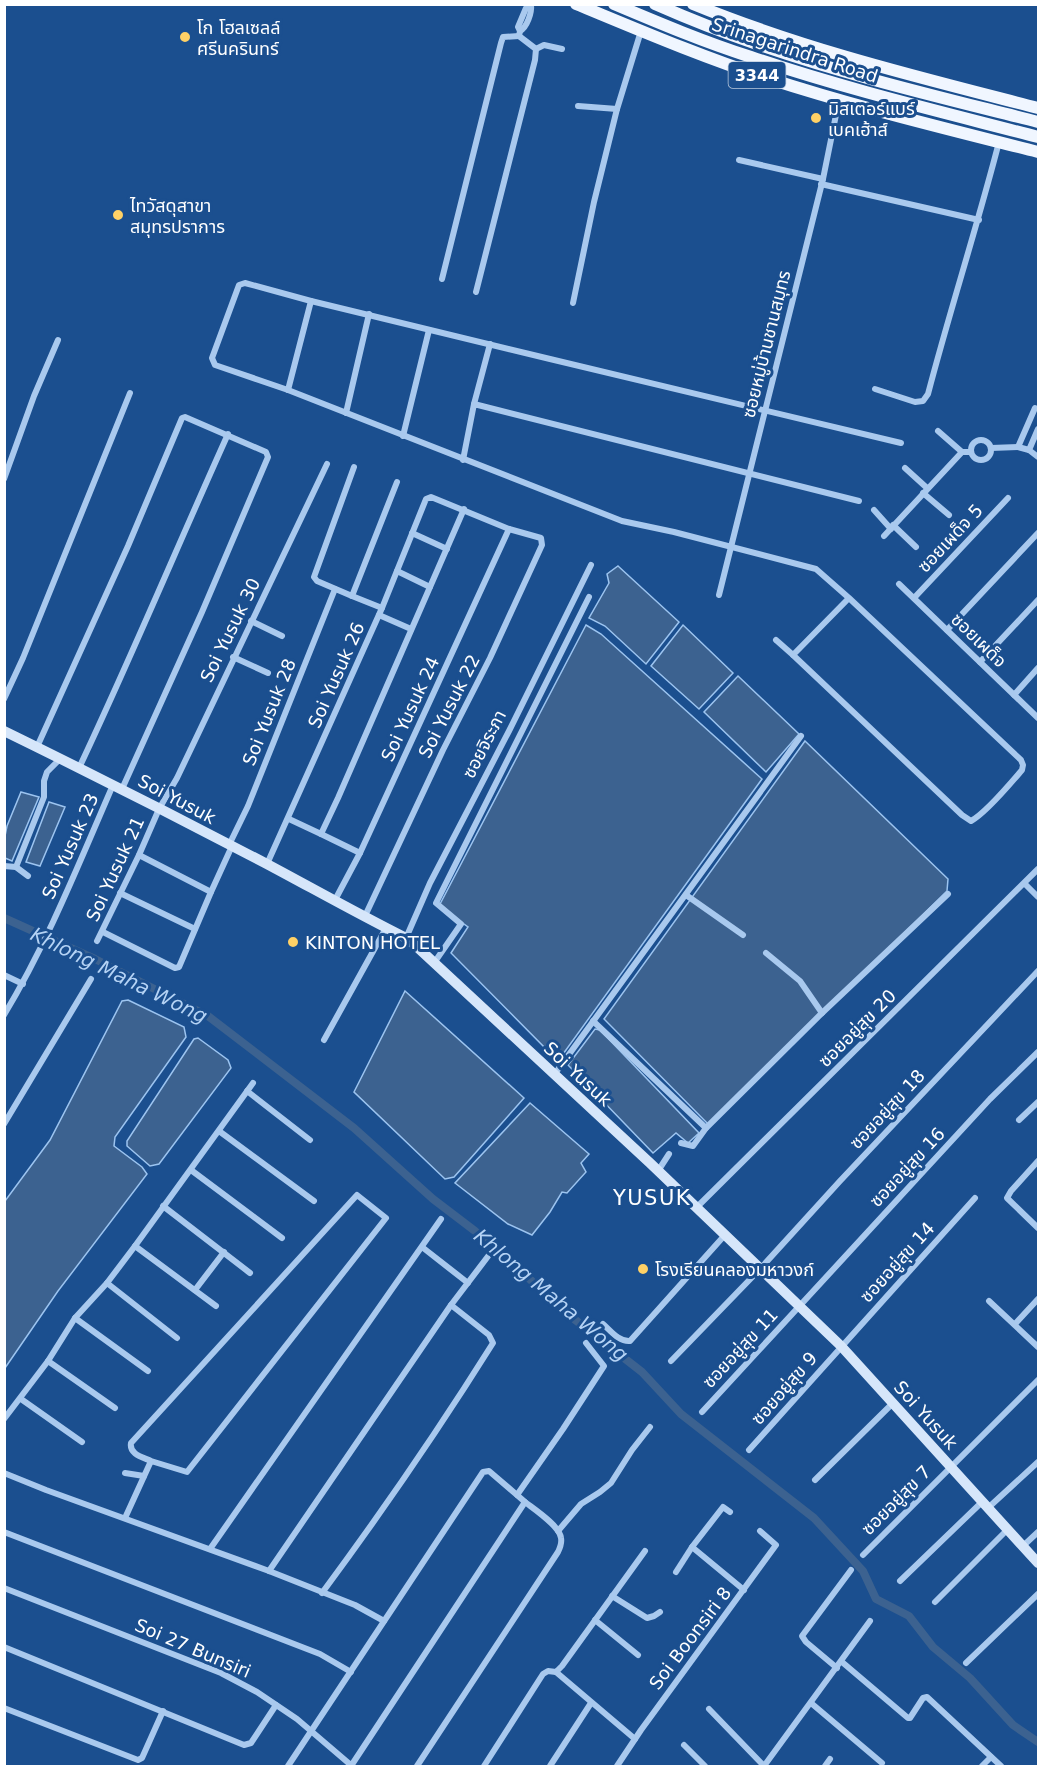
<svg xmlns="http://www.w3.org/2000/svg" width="1043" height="1771" font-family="'DejaVu Sans','Noto Sans Thai',sans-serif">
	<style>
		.water { fill: #3c6290; stroke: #9cc4f0; stroke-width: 1.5 }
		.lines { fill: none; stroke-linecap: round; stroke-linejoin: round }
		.canal { stroke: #3c6290; stroke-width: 8 }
		.street { stroke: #a9c9ee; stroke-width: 6 }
		.secondary { stroke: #d6e6fa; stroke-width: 10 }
		.primary { stroke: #f0f6ff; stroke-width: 12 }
		.poi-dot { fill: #ffd166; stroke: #1b4f8f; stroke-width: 2 }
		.labels { text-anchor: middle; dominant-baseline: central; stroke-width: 6; stroke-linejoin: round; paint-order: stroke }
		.shield { fill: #1b4f8f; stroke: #bbcadd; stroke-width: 1.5 }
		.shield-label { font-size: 16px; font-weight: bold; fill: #fff }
		.poi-label { font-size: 18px; fill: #fff; stroke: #1b4f8f; text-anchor: start }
		.street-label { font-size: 18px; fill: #fff; stroke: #1b4f8f }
		.water-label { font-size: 20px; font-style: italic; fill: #b5d3f5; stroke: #1b4f8f }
		.quarter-label { font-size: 21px; letter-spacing: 1.5px; fill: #fff; stroke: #1b4f8f }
	</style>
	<rect width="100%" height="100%" fill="#1b4f8f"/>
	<g class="water">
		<path d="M618 566 679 622 646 664 605 626 589 618 609 583 607 574Z"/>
		<path d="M586 625 601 634 762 779 558 1061 451 953 468 927 439 906Z"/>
		<path d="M683 625 733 673 699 709 651 666Z"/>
		<path d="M738 676 799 734 766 772 704 712Z"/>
		<path d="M805 741 948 879 947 891 709 1125 604 1019Z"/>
		<path d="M21 792 39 797 12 861 5 858V836L7 826Z"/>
		<path d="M49 802 65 807 40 866 26 862Z"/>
		<path d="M405 991 524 1098 454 1177 445 1179 354 1092Z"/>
		<path d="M128 1000 184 1027 186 1037 115 1137 114 1146 142 1167 147 1174 58 1291 5 1368V1201L50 1140 122 1001Z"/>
		<path d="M595 1029 600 1030 699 1133 688 1143 676 1133 653 1153 568 1065Z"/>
		<path d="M198 1038 228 1060 231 1068 159 1164 150 1166 127 1146V1141L194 1039Z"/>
		<path d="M530 1103 589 1154 581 1163 586 1172 567 1193 562 1192 550 1212 532 1235 508 1224 455 1183Z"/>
	</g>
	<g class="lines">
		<path class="canal" d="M4 918 95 959 208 1016 354 1128 433 1199 475 1231 516 1266 560 1308 642 1372 681 1414 814 1518 863 1571 876 1599 909 1616 933 1647 970 1678 1013 1725 1038 1742"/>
		<g class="street">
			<path d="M520 31C527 27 532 13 531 4"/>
			<path d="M536 49 544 45 562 49"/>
			<path d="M578 106 617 109"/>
			<path d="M739 160 823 179"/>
			<path d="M821 184 979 220"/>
			<path d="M442 279 501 43 503 37 519 36"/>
			<path d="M476 292 535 60 536 49 519 36 520 31 518 27 526 8 530 4"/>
			<path d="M573 303 594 202 617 109 641 31"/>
			<path d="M875 389 915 402 923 401 928 394C950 310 977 227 999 142"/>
			<path d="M288 390 311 301"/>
			<path d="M474 404 490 344"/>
			<path d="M346 413 369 314"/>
			<path d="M1038 429 1029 450 1038 457"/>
			<path d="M938 431 962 452"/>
			<path d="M403 436 429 330"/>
			<circle cx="981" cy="450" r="10"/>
			<path d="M1018 447 1035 408"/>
			<path d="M991 448 1018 447 1029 450"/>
			<path d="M463 460 474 404 859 501"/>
			<path d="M354 467 314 577 317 581 352 596 397 482"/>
			<path d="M905 468 927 488"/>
			<path d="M4 479 34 396 58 340"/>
			<path d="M923 493 949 515"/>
			<path d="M874 510 891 529"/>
			<path d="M893 525 916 547"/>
			<path d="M412 533 447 549"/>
			<path d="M884 536 962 452H971"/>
			<path d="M397 571 430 587"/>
			<path d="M899 584 1038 718"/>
			<path d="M719 595 823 179 839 100"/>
			<path d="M352 596 382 608"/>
			<path d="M849 598 793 655 962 815 971 821C986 813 1010 784 1022 770L1023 765 1021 760 849 598 816 569 674 532 622 521 288 390 215 365 212 358 239 285 245 283 311 301 550 359 901 443"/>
			<path d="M914 598 1008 498"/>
			<path d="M379 615 411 629"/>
			<path d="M251 621 282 636"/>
			<path d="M947 630 1038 533"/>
			<path d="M776 640 793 655"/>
			<path d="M233 657 268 673"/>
			<path d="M980 662 1038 600"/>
			<path d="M1014 695 1038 668"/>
			<path d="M4 699 23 658 130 393"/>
			<path d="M37 747 128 546 182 418 185 417 266 452 268 457 202 612 122 789"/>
			<path d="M79 768C131 658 178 545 228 434"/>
			<path d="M289 819 321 834 338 798 464 509"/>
			<path d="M321 834 360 853"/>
			<path d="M229 845 248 806 335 589"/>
			<path d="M139 855 211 892"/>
			<path d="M267 864 382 608 426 499 431 497 509 529 541 538 542 545 490 658 443 750 365 916"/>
			<path d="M4 866 16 867 28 876"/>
			<path d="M16 867 44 797V781L47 772 59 760"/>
			<path d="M1025 884 1038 897"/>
			<path d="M120 893 195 929"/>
			<path d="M686 895 743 935"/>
			<path d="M335 900 360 853 509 529"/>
			<path d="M103 932 175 968 179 967 211 892 232 846"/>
			<path d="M406 938 430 883 509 731 591 565"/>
			<path d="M97 941 139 855 159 809 177 778 327 464"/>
			<path d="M766 953 800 981 822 1013"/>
			<path d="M434 963 461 924 436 903 589 597"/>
			<path d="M4 975 23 984"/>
			<path d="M4 1015C48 942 79 863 113 785"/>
			<path d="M593 1021 706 1128 822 1013 948 894"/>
			<path d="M324 1040 386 928"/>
			<path d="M554 1075 801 736"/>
			<path d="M247 1091 310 1140"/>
			<path d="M1019 1120 1038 1102"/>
			<path d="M4 1124 91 979"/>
			<path d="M219 1131 314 1201"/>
			<path d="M681 1143 693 1146 706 1128"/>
			<path d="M1038 1161 1011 1191 1007 1198 1038 1228"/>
			<path d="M191 1170 282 1238"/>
			<path d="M658 1171 669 1154"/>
			<path d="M163 1206 250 1273"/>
			<path d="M696 1208 1038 869"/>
			<path d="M135 1246 216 1306"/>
			<path d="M422 1247 468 1283"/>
			<path d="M107 1283 177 1338"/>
			<path d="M195 1290 224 1252"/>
			<path d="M989 1301 1038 1347"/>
			<path d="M75 1318 148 1371"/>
			<path d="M603 1324C611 1331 619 1342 630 1341L724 1236"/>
			<path d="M1015 1324 1038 1299"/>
			<path d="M48 1361 115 1408"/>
			<path d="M671 1361 760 1269 840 1181 1038 971"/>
			<path d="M21 1399 82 1442"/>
			<path d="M702 1412 990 1099 1038 1052"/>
			<path d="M4 1419 48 1361 75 1318 107 1283 135 1246 253 1083"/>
			<path d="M749 1450 975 1198"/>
			<path d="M4 1473 46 1490 269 1571 355 1605 384 1621"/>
			<path d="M125 1473 144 1476"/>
			<path d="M815 1480 893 1403"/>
			<path d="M989 1507 1038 1462"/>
			<path d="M730 1512 723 1507 692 1547 744 1590"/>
			<path d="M125 1518 151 1461 187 1472 386 1218 357 1195 131 1443C129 1454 142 1457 151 1461"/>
			<path d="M558 1531 581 1504 600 1492 611 1483 632 1450 650 1427"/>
			<path d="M4 1532 320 1654 351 1672"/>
			<path d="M1023 1546 1038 1532"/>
			<path d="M210 1549 441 1219"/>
			<path d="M863 1555 1038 1380"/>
			<path d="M269 1571 451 1305 489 1255"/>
			<path d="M676 1572 692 1547"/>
			<path d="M900 1581 983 1501"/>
			<path d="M4 1588 221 1673 257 1692 297 1719 352 1766"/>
			<path d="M322 1593C382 1512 439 1429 493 1343L489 1335 451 1305"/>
			<path d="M612 1596 647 1618 654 1616 660 1612"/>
			<path d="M935 1602 1008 1529"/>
			<path d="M595 1620 638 1655"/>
			<path d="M4 1647 244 1745 251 1743 276 1705"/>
			<path d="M842 1662 908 1718H910L923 1698 927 1697 1001 1766"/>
			<path d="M966 1663 1038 1594"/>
			<path d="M837 1668 806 1642 802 1636 851 1570"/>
			<path d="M556 1672 635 1739"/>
			<path d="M811 1703 882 1763"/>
			<path d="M4 1708 138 1760 142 1758 163 1711"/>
			<path d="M709 1709 764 1766"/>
			<path d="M684 1745 705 1766"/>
			<path d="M288 1766 483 1472 489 1471 517 1495"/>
			<path d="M351 1766 525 1502 517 1495 563 1429 604 1366 586 1343"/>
			<path d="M417 1766 558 1552C560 1548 562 1543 561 1538 560 1526 534 1509 525 1502"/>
			<path d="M484 1766 543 1674 548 1671 556 1672 562 1666 645 1551"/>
			<path d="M550 1766 591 1703"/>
			<path d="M617 1766 641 1730 776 1545 760 1531"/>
			<path d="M764 1766 870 1621"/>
			<path d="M825 1766 830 1759"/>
			<path d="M982 1766 991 1757"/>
		</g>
		<path class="secondary" d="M4 731C92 774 179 818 265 863 312 888 358 914 406 938L415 945 650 1163 841 1346 1038 1563"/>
		<g class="primary">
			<path d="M576 4C639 30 702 57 767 78 856 107 948 129 1038 152"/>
			<path d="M614 4C659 23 704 42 751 57 845 89 942 112 1038 137"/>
			<path d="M655 4C689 19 722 32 757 44 849 76 944 98 1038 122"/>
			<path d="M693 4C805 50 922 78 1038 108"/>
		</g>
	</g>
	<g class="poi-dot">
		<circle cx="185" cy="37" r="6"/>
		<circle cx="816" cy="118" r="6"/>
		<circle cx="118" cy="215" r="6"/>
		<circle cx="293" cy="942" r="6"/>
		<circle cx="643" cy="1269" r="6"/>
	</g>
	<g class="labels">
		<rect class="shield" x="728.5" y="62" width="57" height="26" rx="4.5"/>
		<g class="shield-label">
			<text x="757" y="75">3344</text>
		</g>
		<g class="poi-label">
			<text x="197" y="27">โก โฮลเซลล์<tspan x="197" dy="21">ศรีนครินทร์</tspan></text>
			<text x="828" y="108">มิสเตอร์แบร์<tspan x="828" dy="21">เบคเฮ้าส์</tspan></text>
			<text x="130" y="205">ไทวัสดุสาขา<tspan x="130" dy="21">สมุทรปราการ</tspan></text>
			<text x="305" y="942">KINTON HOTEL</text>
			<text x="655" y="1269">โรงเรียนคลองมหาวงก์</text>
		</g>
		<g class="street-label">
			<text transform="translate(795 50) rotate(18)">Srinagarindra Road</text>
			<text transform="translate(766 344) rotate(-76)">ซอยหมู่บ้านชานสมุทร</text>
			<text transform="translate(950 538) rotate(-47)">ซอยเผด็จ 5</text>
			<text transform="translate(230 630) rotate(-64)">Soi Yusuk 30</text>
			<text transform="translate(979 640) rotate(44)">ซอยเผด็จ</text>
			<text transform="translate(336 675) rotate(-66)">Soi Yusuk 26</text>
			<text transform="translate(449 706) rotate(-63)">Soi Yusuk 22</text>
			<text transform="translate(410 709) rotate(-65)">Soi Yusuk 24</text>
			<text transform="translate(269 712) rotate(-68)">Soi Yusuk 28</text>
			<text transform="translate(484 744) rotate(-63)">ซอยจิระภา</text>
			<text transform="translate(177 799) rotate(28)">Soi Yusuk</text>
			<text transform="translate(70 846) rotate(-66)">Soi Yusuk 23</text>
			<text transform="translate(115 869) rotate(-65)">Soi Yusuk 21</text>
			<text transform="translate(857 1028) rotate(-45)">ซอยอยู่สุข 20</text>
			<text transform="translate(578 1074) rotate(43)">Soi Yusuk</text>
			<text transform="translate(887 1109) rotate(-47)">ซอยอยู่สุข 18</text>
			<text transform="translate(907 1167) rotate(-47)">ซอยอยู่สุข 16</text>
			<text transform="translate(897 1262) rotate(-48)">ซอยอยู่สุข 14</text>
			<text transform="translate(740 1348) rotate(-47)">ซอยอยู่สุข 11</text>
			<text transform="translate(784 1388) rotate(-49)">ซอยอยู่สุข 9</text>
			<text transform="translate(926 1415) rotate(48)">Soi Yusuk</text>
			<text transform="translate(896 1500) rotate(-45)">ซอยอยู่สุข 7</text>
			<text transform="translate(690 1638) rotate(-53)">Soi Boonsiri 8</text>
			<text transform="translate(193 1648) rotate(23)">Soi 27 Bunsiri</text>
		</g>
		<g class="water-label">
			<text transform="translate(119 975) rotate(26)">Khlong Maha Wong</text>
			<text transform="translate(551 1295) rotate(40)">Khlong Maha Wong</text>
		</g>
		<g class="quarter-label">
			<text x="652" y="1198">YUSUK</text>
		</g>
	</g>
	<rect width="1043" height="1771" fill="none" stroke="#ffffff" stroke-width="12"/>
</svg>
